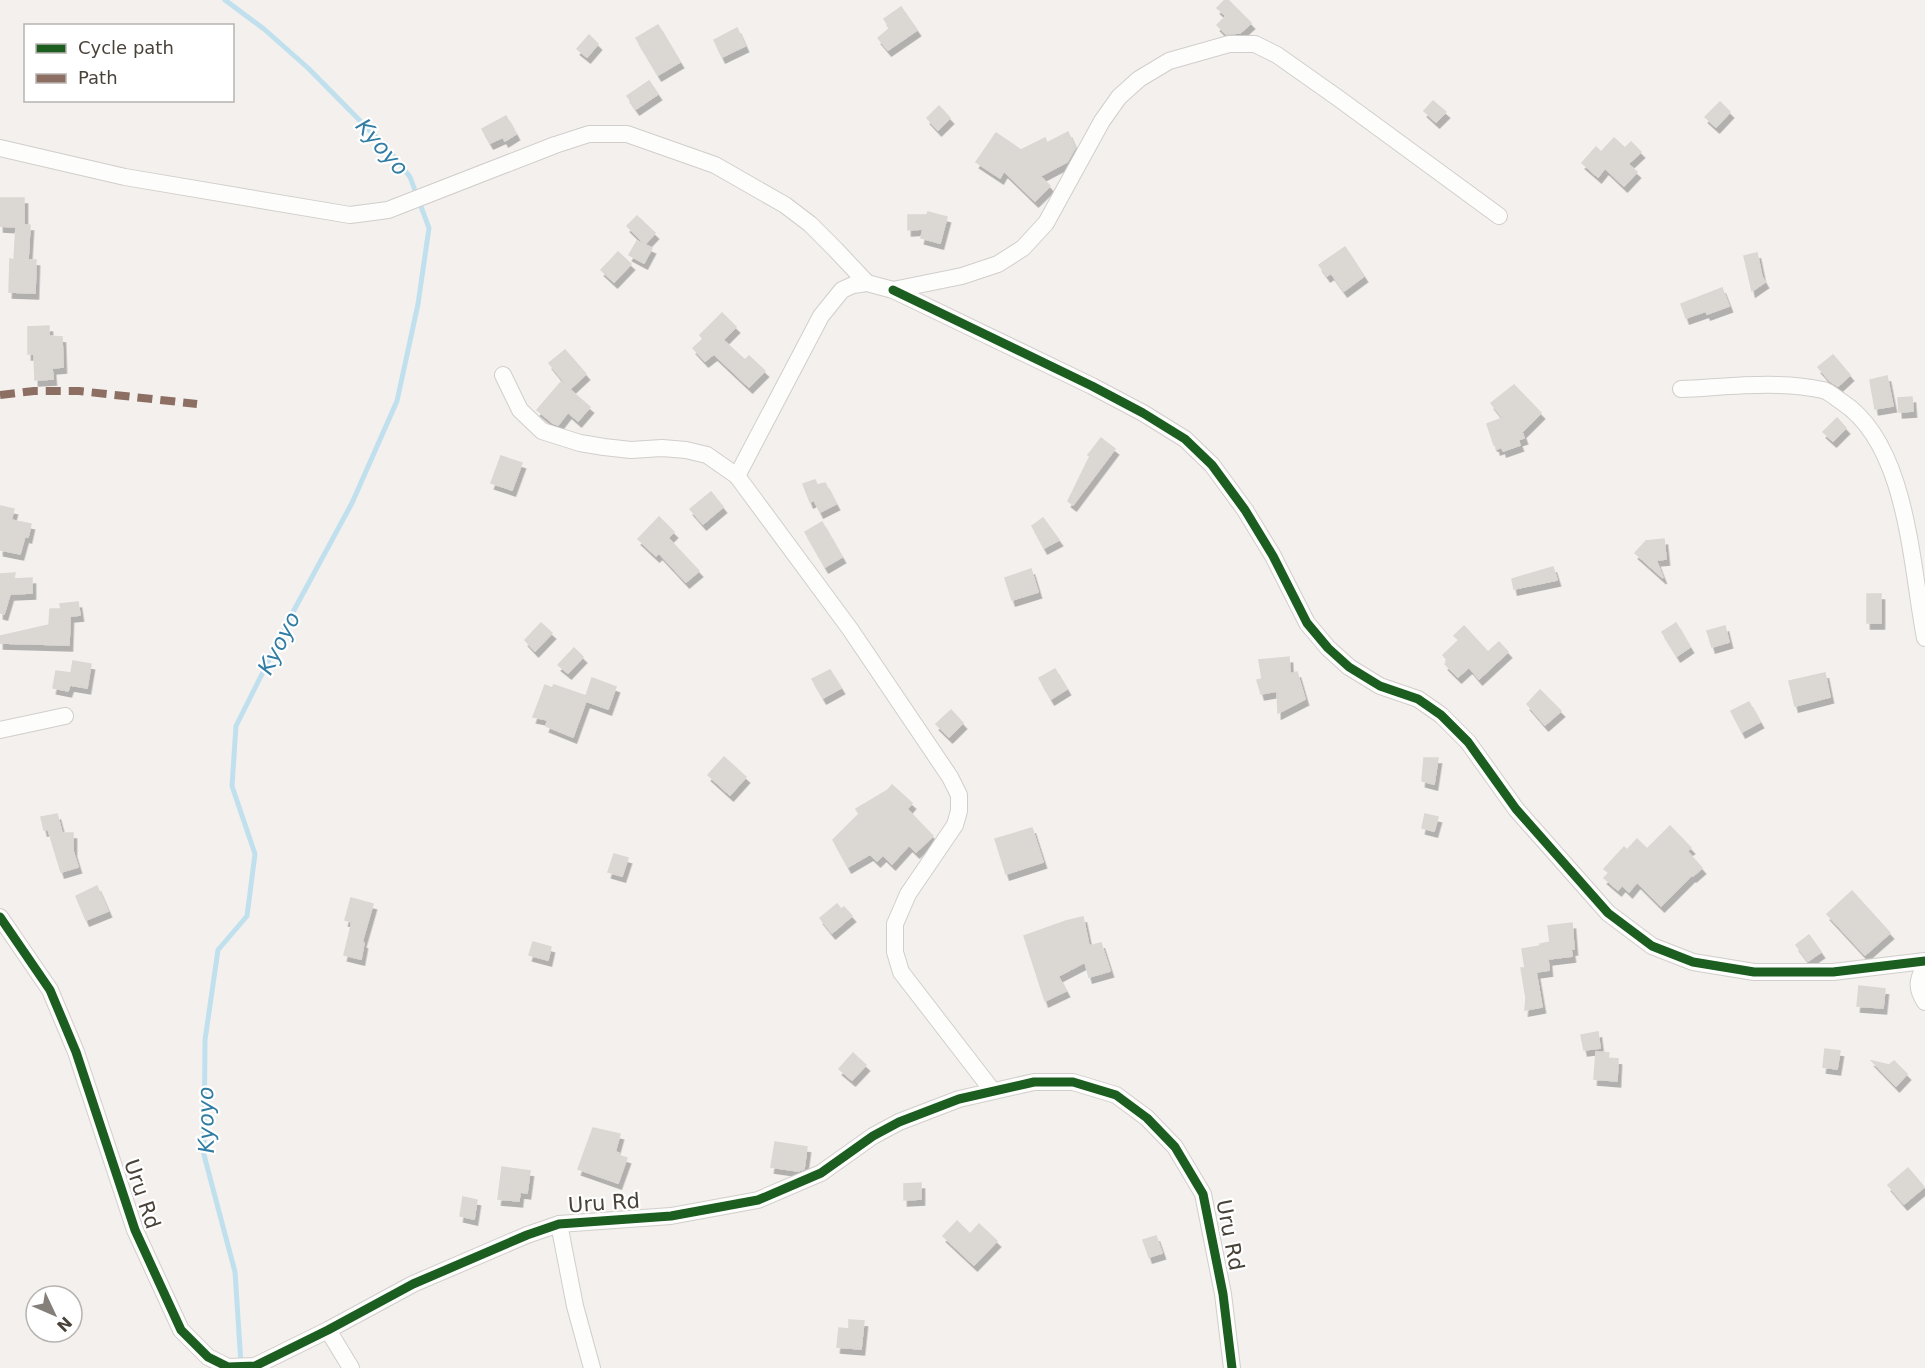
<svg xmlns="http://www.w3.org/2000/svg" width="1925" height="1368" font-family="'DejaVu Sans',sans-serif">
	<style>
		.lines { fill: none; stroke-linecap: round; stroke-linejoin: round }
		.stream { stroke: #c1e0ee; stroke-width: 5 }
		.building { fill: #dbd8d4; stroke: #dbd7d3; stroke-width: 1.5; filter: url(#shadow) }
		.minor-casing { stroke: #d1cecb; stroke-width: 18 }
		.minor { stroke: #fdfdfc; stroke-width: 16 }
		.quiet { stroke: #8d6e63; stroke-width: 8; stroke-dasharray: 15 8; stroke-linecap: butt }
		.cycleway-casing { stroke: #fff; stroke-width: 13 }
		.cycleway { stroke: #1b5e20; stroke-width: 9 }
		.labels { text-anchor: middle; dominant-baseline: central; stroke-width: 4.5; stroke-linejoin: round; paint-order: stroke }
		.street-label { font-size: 21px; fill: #494239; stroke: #fff }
		.water-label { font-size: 22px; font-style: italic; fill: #307ca3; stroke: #fff }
	</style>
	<defs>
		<filter id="shadow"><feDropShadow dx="3.5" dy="6" stdDeviation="0" flood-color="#0004"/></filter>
	</defs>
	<rect width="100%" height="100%" fill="#f3f0ed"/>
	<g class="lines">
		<path class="stream" d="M225 0 264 29 308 68 388 149 410 177 429 228 418 304 397 401 352 503 293 612 236 726 232 786 255 854 247 916 218 950 205 1040 204 1155 235 1272 241 1364"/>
	</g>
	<g class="building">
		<path d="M1225 0H1228L1251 23 1240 33 1226 34 1217 25 1226 16 1217 8Z"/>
		<path d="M901 7 917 30 888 50 878 38 890 28 884 19Z"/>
		<path d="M658 25 680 62 658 75 636 38Z"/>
		<path d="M737 28 745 46 722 57 714 40Z"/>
		<path d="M589 35 598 44 587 57 577 49Z"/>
		<path d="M649 81 658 94 636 109 627 96Z"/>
		<path d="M1433 101 1446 112 1436 122 1424 111Z"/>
		<path d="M1720 102 1730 112 1716 127 1705 117Z"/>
		<path d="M939 106 950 118 938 130 927 118Z"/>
		<path d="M506 116 516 134 505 141 503 137 490 143 482 129Z"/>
		<path d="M1068 132 1075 148 1067 162 1040 176 1050 186 1035 201 1004 171 1000 178 976 162 996 133 1021 150 1045 138 1047 143Z"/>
		<path d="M1614 138 1625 148 1631 142 1641 152 1628 164 1637 172 1624 186 1605 168 1598 177 1582 163 1596 147 1601 152Z"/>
		<path d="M0 198H24V225H30L28 260H36L35 293 9 292 10 259 14 260 16 227 0 226Z"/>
		<path d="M928 212 947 217 940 243 921 238 923 229 908 230V215H927Z"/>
		<path d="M637 216 655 233 645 244 627 226Z"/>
		<path d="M637 241 652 248 644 263 629 255Z"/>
		<path d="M1345 247 1364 276 1344 291 1331 273 1327 276 1319 265Z"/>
		<path d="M618 252 631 264 614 282 601 270Z"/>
		<path d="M1757 253 1762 277 1765 282 1752 291 1744 256Z"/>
		<path d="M1722 288 1729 306 1707 314 1706 311 1686 318 1681 304Z"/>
		<path d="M722 313 736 327 723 340 745 360 749 356 765 371 749 387 714 354 705 361 693 348 703 339 700 335Z"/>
		<path d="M49 326V336L62 337 63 367 52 368 53 379 35 380 34 354H28V327Z"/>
		<path d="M565 350 586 374 570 389 549 363Z"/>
		<path d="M1833 355 1850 375 1838 386 1830 381 1818 367Z"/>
		<path d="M1887 376 1893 406 1875 409 1870 380Z"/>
		<path d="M561 382 590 407 578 421 568 412 558 425 553 423 537 410Z"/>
		<path d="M1514 385 1541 413 1522 432 1524 438 1518 440 1520 445 1503 451 1502 447 1497 449 1496 445H1494L1487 424 1503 418 1491 403Z"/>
		<path d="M1912 397 1913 411 1899 412 1898 398Z"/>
		<path d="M1837 418 1846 428 1833 441 1823 432Z"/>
		<path d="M1101 438 1115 449 1073 505 1068 501 1090 456 1088 455Z"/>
		<path d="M501 456 522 463 512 490 491 483Z"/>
		<path d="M815 480 817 485 825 483 836 504 820 512 814 500 810 502 803 484Z"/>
		<path d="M711 492 723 507 703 524 690 509Z"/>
		<path d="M0 506 14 509 11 520 31 524 28 537 25 536 20 554 0 550Z"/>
		<path d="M659 517 674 532 668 538 699 571 686 582 659 553 656 556 638 539Z"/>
		<path d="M1043 518 1059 540 1044 548 1032 526Z"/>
		<path d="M822 522 842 557 825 567 805 532Z"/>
		<path d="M1664 539 1666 559 1656 560 1663 578 1635 553 1646 541Z"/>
		<path d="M1553 567 1557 580 1514 589 1512 579Z"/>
		<path d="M1031 569 1038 592 1012 600 1005 578Z"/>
		<path d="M15 573 14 579 32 578V593L10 594 4 614 0 613V574Z"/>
		<rect x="1867" y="594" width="14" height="29"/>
		<path d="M78 602 80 615 70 616 69 645 0 643V636L49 625 50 609H61L60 604Z"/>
		<path d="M541 623 552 633 535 651 525 640Z"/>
		<path d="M1676 623 1690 647 1677 656 1662 632Z"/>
		<path d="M1464 626 1488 652 1499 642 1508 652 1479 679 1469 667 1458 677 1445 664 1448 661 1443 655 1459 640 1454 636Z"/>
		<path d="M1725 626 1729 642 1712 647 1707 631Z"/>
		<path d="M574 648 583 657 568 673 558 665Z"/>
		<path d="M1289 657 1290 674 1297 672 1305 699 1278 713 1277 691 1261 694 1257 680 1262 679 1259 660Z"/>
		<path d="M73 661 91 664 87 688 70 685 68 691 53 688 56 671 71 673Z"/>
		<path d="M1055 669 1067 689 1051 699 1039 678Z"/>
		<path d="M830 670 841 688 823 698 812 679Z"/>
		<path d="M1825 673 1830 697 1795 706 1789 681Z"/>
		<path d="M592 678 616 687 608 709 586 701 573 737 546 726 548 720 533 717 545 685 552 688 554 685 586 696Z"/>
		<path d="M1540 690 1561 711 1545 725 1527 704Z"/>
		<path d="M1749 702 1760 722 1742 732 1731 711Z"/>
		<path d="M951 710 963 723 949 737 936 724Z"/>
		<path d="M724 757 746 777 730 795 708 775Z"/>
		<path d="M1424 758H1438L1434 784 1422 781Z"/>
		<path d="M892 785 912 803 907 809 933 836 916 852 909 845 892 864 883 855 877 861 870 854 848 867 833 840 859 814 856 809 888 790Z"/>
		<path d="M57 814 62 833H73V851L78 867 61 872 48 829 44 830 41 817Z"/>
		<path d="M1425 814 1438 817 1434 831 1422 828Z"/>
		<path d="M1670 826 1691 848 1687 851 1702 868 1693 876 1692 875 1661 906 1637 882 1629 892 1622 885 1618 890 1604 878 1609 873 1604 869 1624 847 1627 850 1637 839 1647 849Z"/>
		<path d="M1032 828 1043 862 1006 874 995 839Z"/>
		<path d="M614 854 628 858 622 876 608 872Z"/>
		<path d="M97 886 108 911 86 920 76 896Z"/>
		<path d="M1852 891 1890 933 1865 955 1827 914Z"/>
		<path d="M351 898 373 904 362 942 364 943 361 959 344 955 352 922 345 920Z"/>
		<path d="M837 904 841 909 844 907 852 916 832 933 820 918Z"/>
		<path d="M1083 917 1089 946 1101 943 1110 971 1089 977 1085 962 1058 976 1066 991 1045 1001 1024 936 1066 921Z"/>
		<path d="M1572 923 1574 949H1571L1572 956 1548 959 1549 970 1536 972 1542 1007 1525 1010 1526 998 1521 968H1525L1522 949 1540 946V944L1550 942 1548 926Z"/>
		<path d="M1809 935 1821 952 1808 961 1796 945Z"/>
		<path d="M533 942 551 947 548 960 529 955Z"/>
		<path d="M1859 986 1885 989 1883 1008 1857 1006Z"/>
		<path d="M1598 1032 1600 1048 1584 1050 1581 1035Z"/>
		<path d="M1825 1049 1840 1051 1837 1069 1823 1067Z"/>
		<path d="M1596 1052 1609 1053 1608 1058 1618 1059 1617 1081 1594 1079Z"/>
		<path d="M853 1053 866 1065 852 1080 839 1069Z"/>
		<path d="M1872 1061 1889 1065 1894 1061 1907 1074 1896 1086Z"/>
		<path d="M593 1128 620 1134 615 1152 619 1153 618 1155 627 1158 618 1183 578 1169Z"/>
		<path d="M775 1142 807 1147 804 1169 798 1171 771 1167Z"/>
		<path d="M502 1167 530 1171 527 1193 520 1192 519 1201 498 1199Z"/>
		<path d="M1908 1168 1924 1187 1904 1204 1888 1185Z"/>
		<path d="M921 1183V1199L904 1200V1184Z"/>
		<path d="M463 1197 477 1200 474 1219 460 1216Z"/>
		<path d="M957 1221 970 1234 979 1224 997 1241 974 1265 943 1236Z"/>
		<path d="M1156 1236 1162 1253 1149 1257 1143 1240Z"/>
		<path d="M849 1320 864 1321 861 1349 837 1347 839 1328 849 1329Z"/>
	</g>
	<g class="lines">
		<defs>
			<g id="minor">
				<path d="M0 148 125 177 350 215 388 210 555 145 589 134H627L715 165 785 205 810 224 836 250 867 283"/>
				<path d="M893 290 1092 386 1143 413 1185 439 1212 465 1245 510 1273 556 1307 623 1328 648 1349 667 1380 686 1418 699 1441 715 1468 742 1516 809 1608 913 1652 946 1693 962 1754 972H1833L1925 961"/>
				<path d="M503 375 520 410 542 431 580 443 604 447 631 450 662 448 686 450 707 455 737 476 850 629 950 777 959 795V811L955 825 908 894 895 924V952L901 972 992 1090"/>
				<path d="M1681 389C1727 387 1777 380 1823 390 1830 392 1836 398 1842 402 1908 445 1911 566 1925 638"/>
				<path d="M737 476 821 316 842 290 853 285 867 283 893 290 962 276 998 264 1023 248 1046 223 1102 121 1119 97 1139 79 1169 61 1229 44H1255L1277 55 1338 98 1499 216"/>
				<path d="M0 730 65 716"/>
				<path d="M0 917 50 990 76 1052 135 1230 181 1330 208 1357 228 1367 255 1366 328 1330 413 1284 527 1235 559 1224 671 1216 758 1200 821 1173 873 1136 899 1122 959 1099 1034 1082H1073L1116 1095 1147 1118 1175 1147 1203 1194 1223 1294 1232 1368"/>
				<path d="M1925 964C1918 980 1915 987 1925 1002"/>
				<path d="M559 1224 575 1306 592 1368"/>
				<path d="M328 1330 351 1368"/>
			</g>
		</defs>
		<use href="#minor" class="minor-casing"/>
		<use href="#minor" class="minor"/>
		<path class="quiet" d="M0 395 34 391H79L197 404"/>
		<defs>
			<g id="cycleway">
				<path d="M893 290 1092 386 1143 413 1185 439 1212 465 1245 510 1273 556 1307 623 1328 648 1349 667 1380 686 1418 699 1441 715 1468 742 1516 809 1608 913 1652 946 1693 962 1754 972H1833L1925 961"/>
				<path d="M0 917 50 990 76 1052 135 1230 181 1330 208 1357 228 1367 255 1366 328 1330 413 1284 527 1235 559 1224 671 1216 758 1200 821 1173 873 1136 899 1122 959 1099 1034 1082H1073L1116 1095 1147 1118 1175 1147 1203 1194 1223 1294 1232 1368"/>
			</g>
		</defs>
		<use href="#cycleway" class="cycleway-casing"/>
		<use href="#cycleway" class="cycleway"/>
	</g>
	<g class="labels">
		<g class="street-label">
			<text transform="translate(142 1194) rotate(71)">Uru Rd</text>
			<text transform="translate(604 1203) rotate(-4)">Uru Rd</text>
			<text transform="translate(1230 1235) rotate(79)">Uru Rd</text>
		</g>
		<g class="water-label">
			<text transform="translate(382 147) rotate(49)">Kyoyo</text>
			<text transform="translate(279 643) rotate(-63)">Kyoyo</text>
			<text transform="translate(206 1120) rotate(-91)">Kyoyo</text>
		</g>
	</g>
	<rect x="24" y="24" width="210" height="78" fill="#ffffff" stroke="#b6b3b0" stroke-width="1.5"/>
	<rect x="36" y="44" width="30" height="9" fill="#1b5e20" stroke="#b6b3b0" stroke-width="1.5"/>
	<text x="78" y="54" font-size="18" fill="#494239">Cycle path</text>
	<rect x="36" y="74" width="30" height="9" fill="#8d6e63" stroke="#b6b3b0" stroke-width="1.5"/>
	<text x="78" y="84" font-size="18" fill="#494239">Path</text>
	<g transform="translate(54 1314) rotate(134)"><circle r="28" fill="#ffffff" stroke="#b6b3b0" stroke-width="1.5"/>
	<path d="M0-4.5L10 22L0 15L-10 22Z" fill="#847f78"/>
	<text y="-9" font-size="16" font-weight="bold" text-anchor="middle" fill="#494239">N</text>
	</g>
</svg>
